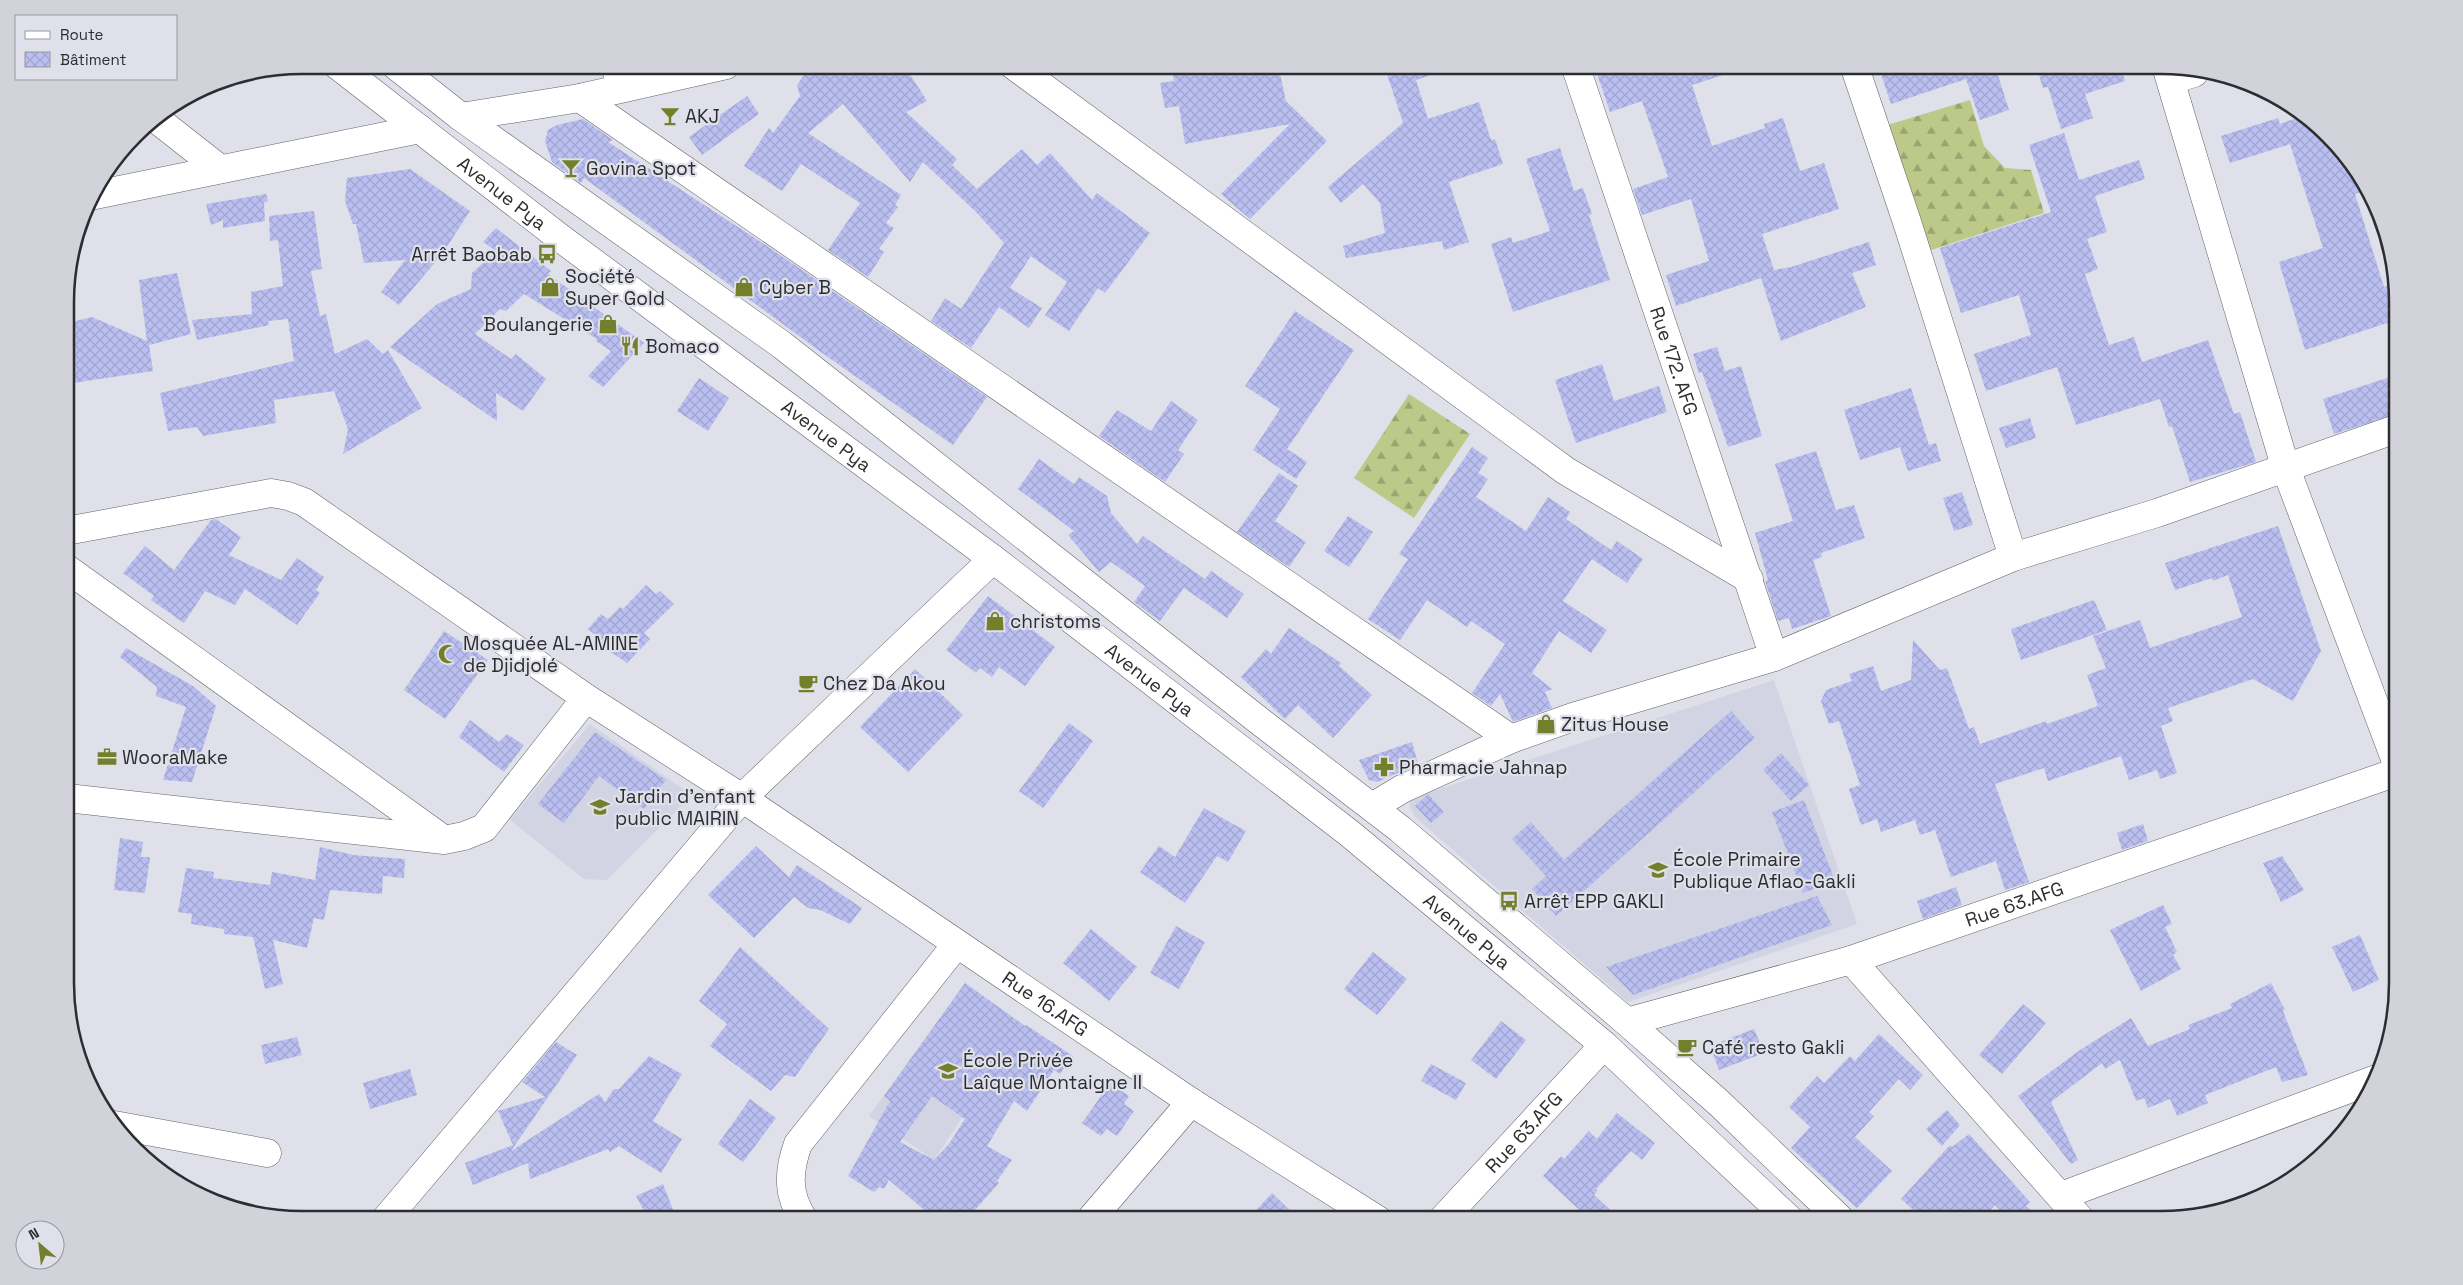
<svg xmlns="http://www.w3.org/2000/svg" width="2463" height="1285" font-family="'Space Grotesk',sans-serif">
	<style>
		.built { fill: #d2d4e3 }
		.forest { fill: url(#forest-firs) }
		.building { fill: url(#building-cross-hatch); fill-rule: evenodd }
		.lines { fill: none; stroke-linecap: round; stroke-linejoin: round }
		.minor-casing { stroke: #62636a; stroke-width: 29 }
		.major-casing { stroke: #62636a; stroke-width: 29 }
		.minor { stroke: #fff; stroke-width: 28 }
		.major { stroke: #fff; stroke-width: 28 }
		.labels { text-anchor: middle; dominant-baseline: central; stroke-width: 4.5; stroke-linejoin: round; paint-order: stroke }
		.poi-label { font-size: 19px; fill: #2c2d30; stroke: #dfe0e9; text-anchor: start }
		.street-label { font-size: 19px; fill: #2c2d30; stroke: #dfe0e9 }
		.rim { fill: none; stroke: #2c2d30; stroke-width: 2.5 }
	</style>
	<defs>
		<pattern id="forest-firs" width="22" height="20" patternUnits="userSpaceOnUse" patternTransform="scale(1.25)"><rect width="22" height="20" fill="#bdc989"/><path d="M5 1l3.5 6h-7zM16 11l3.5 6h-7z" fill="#9aa470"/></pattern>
		<pattern id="building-cross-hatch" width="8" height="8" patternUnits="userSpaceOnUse" patternTransform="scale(1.25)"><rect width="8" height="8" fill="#babff1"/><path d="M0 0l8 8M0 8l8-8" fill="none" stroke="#a0a4cf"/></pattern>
	</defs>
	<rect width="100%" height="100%" fill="#dfe0e9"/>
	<g class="built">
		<path d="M1774 680 1857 924 1628 1002 1415 817 1410 807 1409 799Z"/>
		<path d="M590 724 692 795 607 880 584 879 510 820Z"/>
		<path d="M965 983 1024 1025 934 1160 869 1116Z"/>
	</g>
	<g class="forest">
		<path d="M1970 100 1984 146 2005 168 2031 170 2044 213 1922 253 1884 126Z"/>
		<path d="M1409 394 1470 434 1414 518 1354 478Z"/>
	</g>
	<g class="building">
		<path d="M811 65H904L927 101 906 112 957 159 952 165 977 189 1022 149 1037 165 1050 153 1092 200 1097 193 1150 233 1105 293 1098 288 1069 331 1045 315 1067 282 1031 256 1010 288 1042 308 1029 328 999 307 971 348 931 321 945 298 961 309 1004 243 977 213 923 162 910 182 843 104 808 133 901 195 895 205 898 207 886 223 894 228 879 249 884 252 868 277 828 250 860 203 801 164 782 191 744 166 769 128 773 133 800 96 797 85Z"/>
		<path d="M1172 65H1278L1286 101 1327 141 1250 219 1221 194 1290 124 1185 144 1179 106 1165 108 1160 83 1174 81Z"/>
		<path d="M1384 65H1448L1449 69 1416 80 1428 119 1479 102 1491 140 1495 139 1503 164 1449 182 1469 242 1444 250 1442 241 1346 258 1343 246 1385 233 1380 203 1363 184 1341 203 1328 187 1403 123Z"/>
		<path d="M1594 65H1742V69L1692 85 1712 146 1765 128 1764 124 1783 118 1800 171 1824 163 1839 209 1762 234 1774 270 1791 267 1869 242 1876 265 1852 273 1866 307 1781 341 1761 278 1676 306 1666 275 1709 261 1691 199 1642 215 1633 189 1668 177 1642 101 1610 112Z"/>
		<path d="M1878 65H1998V69H1996L2009 110 1980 120 1966 79 1891 104Z"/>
		<path d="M2036 65H2120L2125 81 2085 94 2093 118 2061 129 2048 87 2043 88Z"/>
		<path d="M747 96 759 114 702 155 689 137Z"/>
		<path d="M2305 115 2318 124 2358 170 2366 190 2355 194 2384 287 2389 285 2396 307V320L2305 350 2279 262 2323 248 2290 144 2230 163 2221 136 2278 118 2280 124Z"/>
		<path d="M583 119 613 140 608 142 767 246 987 397 953 445 818 350 584 178 581 183 552 162 545 141 548 130 557 125Z"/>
		<path d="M2064 133 2079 180 2139 160 2145 179 2095 196 2107 232 2087 239 2098 269 2085 274 2109 345 2134 337 2142 362 2208 340 2234 414 2240 412 2256 462 2190 482 2172 426 2169 427 2160 399 2076 425 2057 367 1986 391 1974 354 2031 335 2019 295 1961 313 1940 248 2051 212 2029 145Z"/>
		<path d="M1560 148 1574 191 1583 188 1592 214 1589 215 1610 280 1513 312 1491 244 1511 237 1513 243 1550 231 1526 159Z"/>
		<path d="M410 169 470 211 443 253 399 305 381 292 405 260 364 263 356 224H353L345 201 347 178Z"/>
		<path d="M266 194 268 201 264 203 265 221 223 228V220L211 225 206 204Z"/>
		<path d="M314 211 322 269 311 271 320 316 326 314 335 354 367 339 383 354 388 350 422 408 343 454 348 429 334 391 274 400 276 423 203 436 197 427 168 431 160 393 294 361 288 319 268 321 269 325 197 340 192 320 252 314 251 292 283 286 278 240 270 241 269 216Z"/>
		<path d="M496 228 551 271 548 274 644 343 603 387 588 376 611 351 596 341 597 339 524 294 506 311 500 309 475 334 511 359 516 354 546 379 523 411 496 393 497 421 390 347 437 304 471 289 472 273 496 251 483 242Z"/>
		<path d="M177 273 191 334 149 345 153 371 66 384V327L73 326 72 322 92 317 147 341 139 280Z"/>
		<path d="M1295 311 1354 350 1287 449 1307 462 1296 479 1253 450 1280 409 1245 386Z"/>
		<path d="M1717 347 1725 371 1741 366 1762 436 1728 447 1702 372 1699 373 1693 354Z"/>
		<path d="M1602 364 1614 401 1659 386 1667 412 1576 443 1555 380Z"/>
		<path d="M2396 375V414L2334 434 2323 399Z"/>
		<path d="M699 378 729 398 708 431 677 411Z"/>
		<path d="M1911 388 1929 445 1936 443 1941 461 1908 471 1900 447 1860 460 1844 410Z"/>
		<path d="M1171 401 1198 420 1178 450 1184 454 1165 482 1099 436 1117 410 1151 431Z"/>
		<path d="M2030 418 2036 438 2006 448 1999 428Z"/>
		<path d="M1472 447 1488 458 1478 473 1488 479 1476 497 1526 531 1548 497 1570 512 1566 519 1611 550 1617 541 1643 559 1627 583 1592 559 1563 601 1607 630 1591 653 1559 631 1532 673 1552 689 1545 692 1552 708 1513 722 1500 694 1491 706 1472 693 1505 644 1471 621 1467 627 1427 600 1400 640 1368 619 1408 559 1399 554Z"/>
		<path d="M1816 451 1836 510 1854 505 1865 538 1821 553 1822 557 1813 560 1831 616 1792 629 1789 618 1778 621 1765 581 1768 580 1755 533 1793 521 1775 464Z"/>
		<path d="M1039 459 1074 484 1079 477 1107 496 1111 513 1137 544 1143 536 1205 579 1211 571 1244 594 1227 618 1184 588 1160 621 1134 602 1145 586 1111 562 1099 572 1068 535 1074 531 1018 489Z"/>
		<path d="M1279 473 1298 486 1275 521 1306 542 1289 567 1237 532Z"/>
		<path d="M1962 492 1973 525 1954 531 1943 498Z"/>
		<path d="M1348 516 1373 532 1349 567 1324 551Z"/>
		<path d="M216 519 241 537 229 555 281 580 297 558 324 577 316 590 320 593 297 625 245 589 235 605 205 591 184 623 151 600 154 596 123 573 145 546 174 570 211 520Z"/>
		<path d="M2278 526 2321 651 2293 701 2253 679 2168 708 2173 721 2161 726 2177 773 2160 779 2157 770 2129 780 2121 756 2048 781 2044 768 1995 784 2029 882 2005 890 1996 861 1951 877 1935 830 1920 835 1915 820 1881 832 1877 819 1861 825 1849 789 1860 785 1839 721 1829 724 1821 701 1826 690 1852 681 1849 674 1873 666 1881 691 1911 680 1913 640 1940 670 1947 668 1969 729 1974 727 1980 744 2046 721 2047 724 2098 706 2087 675 2106 668 2093 636 2140 620 2150 648 2242 617 2228 575 2213 581 2212 578 2175 590 2165 563Z"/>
		<path d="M646 585 656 594 660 591 674 604 644 633 650 639 627 663 605 648 606 644 588 629 601 614 608 619 620 607 623 609Z"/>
		<path d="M988 596 1055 647 1025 686 999 667 992 677 980 668 976 673 946 650Z"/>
		<path d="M2094 600 2107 630 2021 660 2011 629Z"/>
		<path d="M1289 628 1341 663 1339 666 1372 695 1333 738 1298 705 1285 719 1241 677 1266 649 1271 654Z"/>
		<path d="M444 631 488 660 445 719 404 690Z"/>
		<path d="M126 648 193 686 216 706 192 782 163 780 186 707 156 696 157 687 120 657Z"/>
		<path d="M915 669 963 715 908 772 860 727Z"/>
		<path d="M1731 711 1755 738 1556 916 1532 889 1546 876 1512 839 1531 822 1564 860Z"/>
		<path d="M470 720 499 742 507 734 524 745 504 772 459 737Z"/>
		<path d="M1069 723 1093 741 1043 808 1019 791Z"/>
		<path d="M595 732 666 780 644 809 599 776 564 823 538 804Z"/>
		<path d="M1412 742 1418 764 1377 782 1369 780 1359 760Z"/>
		<path d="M1781 753 1809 785 1791 801 1763 770Z"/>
		<path d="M1428 794 1444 812 1431 823 1415 806Z"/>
		<path d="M1804 800 1835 881 1803 893 1772 812Z"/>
		<path d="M1204 808 1246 831 1228 862 1217 856 1185 903 1140 872 1159 846 1175 857Z"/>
		<path d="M2143 824 2148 841 2122 850 2117 833Z"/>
		<path d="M120 838 143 842 141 857H150L145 893 114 890Z"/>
		<path d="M756 846 789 877 797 865 862 908 850 924 820 910 808 908 794 897 754 938 708 895Z"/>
		<path d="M320 847 353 855 405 859 404 878 383 876 382 894 330 890 324 920 314 918 307 948 273 940 283 984 265 989 253 937 224 934V929L191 924 192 914 178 912 186 868 214 872 213 878 270 885 272 872 315 880Z"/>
		<path d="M2282 856 2304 890 2281 902 2263 863Z"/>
		<path d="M1956 887 1962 905 1923 919 1917 901Z"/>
		<path d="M1817 896 1832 925 1633 995 1606 967Z"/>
		<path d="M2163 905 2172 924 2165 927 2177 952 2173 955 2181 969 2141 991 2110 930Z"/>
		<path d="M1176 926 1205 942 1179 989 1150 973Z"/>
		<path d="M1091 929 1137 967 1109 1001 1063 963Z"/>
		<path d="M2360 935 2379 980 2353 992 2332 947Z"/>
		<path d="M740 947 829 1029 795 1077 785 1075 771 1091 710 1046 727 1024 699 1001Z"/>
		<path d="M1373 952 1407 979 1377 1015 1344 989Z"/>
		<path d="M965 983 1025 1026 1026 1025 1073 1056 1060 1074 1054 1070 1027 1111 1014 1101 987 1146 1012 1160 997 1181 999 1183 966 1220H936L889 1180 884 1189 879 1187 874 1192 848 1176 890 1101 884 1096ZM932 1096 965 1119 949 1144 934 1160 900 1142Z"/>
		<path d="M2271 983 2285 1010 2283 1011 2308 1075 2282 1082 2276 1067 2205 1095 2208 1103 2177 1116 2170 1099 2148 1108 2144 1098 2136 1101 2120 1060 2105 1069 2102 1063 2051 1102 2078 1160 2071 1164 2018 1096 2080 1050 2131 1018 2148 1046 2190 1029 2188 1025 2232 1008 2230 1004Z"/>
		<path d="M2023 1004 2046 1023 2002 1074 1979 1055Z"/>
		<path d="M1501 1021 1526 1040 1496 1079 1471 1060Z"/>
		<path d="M1754 1029 1764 1053 1719 1070 1710 1046Z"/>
		<path d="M1879 1034 1923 1075 1910 1090 1899 1079 1869 1112 1874 1116 1855 1137 1892 1171 1857 1208 1791 1148 1810 1127 1789 1107 1817 1076 1824 1083 1850 1056 1855 1061Z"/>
		<path d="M297 1037 302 1055 265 1064 261 1045Z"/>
		<path d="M556 1042 577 1055 511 1151 599 1094 605 1102 614 1089H619L649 1056 682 1074 653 1121 682 1139 661 1173 619 1146 610 1152 608 1149 530 1179 528 1163 473 1185 465 1163 513 1145 498 1111 545 1097 522 1082Z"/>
		<path d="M1431 1064 1466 1083 1456 1100 1421 1081Z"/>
		<path d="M410 1069 417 1095 370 1109 363 1083Z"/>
		<path d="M1110 1083 1129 1096 1124 1104 1134 1111 1117 1136 1107 1129 1101 1136 1082 1123Z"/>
		<path d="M750 1099 776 1118 743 1162 718 1144Z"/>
		<path d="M1947 1110 1960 1125 1942 1146 1926 1129Z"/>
		<path d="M1617 1113 1655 1143 1642 1160 1631 1151 1596 1189 1598 1190 1594 1195 1621 1220H1590L1543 1176 1561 1156 1564 1159 1589 1131 1597 1139Z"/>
		<path d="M1969 1134 2030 1202 2026 1206 2041 1220H2008L1995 1205 1981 1220H1936L1925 1210 1920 1216 1901 1199 1950 1145 1952 1147Z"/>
		<path d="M663 1184 677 1220H649L636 1196Z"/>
		<path d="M1272 1193 1300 1220H1247Z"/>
	</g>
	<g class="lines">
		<defs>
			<g id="minor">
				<path d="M615 65 621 88"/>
				<path d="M1013 65 1566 471 1749 579"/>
				<path id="s1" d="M1575 65 1774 657"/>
				<path d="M1854 65 1907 222 2013 557"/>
				<path d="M2166 66 2286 469 2397 764"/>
				<path d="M2171 80 2194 73"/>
				<path d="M580 98 1511 739"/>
				<path d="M461 117 580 98 726 65"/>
				<path d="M155 118 220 169"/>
				<path d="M90 196 420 129"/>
				<path id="s2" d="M66 531 271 493 288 496 304 502 586 698 742 798 1191 1102 1378 1220"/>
				<path d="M66 568 443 839"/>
				<path d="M67 798 444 840 464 836 484 828 586 698"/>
				<path d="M1372 807 1402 789 1511 739 1573 717 1774 657 2013 557 2157 513 2396 429"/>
				<path d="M1851 960 2081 1220"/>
				<path id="s3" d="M1627 1022 1851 960 2397 772"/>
				<path d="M114 1125 267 1153"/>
				<path d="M2061 1196 2376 1079"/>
				<path d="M385 1220 742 798 993 559"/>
				<path d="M804 1220C787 1195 788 1172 798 1144L956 945"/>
				<path d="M1090 1220 1191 1102"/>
				<path id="s4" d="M1442 1220 1604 1045"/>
			</g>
			<g id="major">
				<path id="s5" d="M337 65 559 237 993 559 1349 833 1604 1045 1790 1220"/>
				<path d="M395 65 461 117 782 345 1262 723 1400 829 1627 1022 1719 1103 1841 1220"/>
			</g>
		</defs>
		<use href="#minor" class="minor-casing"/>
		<use href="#major" class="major-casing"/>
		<use href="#minor" class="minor"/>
		<use href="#major" class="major"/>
	</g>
	<defs>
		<symbol id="bar-bare" viewBox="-9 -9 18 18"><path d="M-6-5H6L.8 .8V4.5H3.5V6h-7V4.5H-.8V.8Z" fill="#747f2c" stroke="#dfe0e9" stroke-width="2.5" paint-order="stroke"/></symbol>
		<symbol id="bus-bare" viewBox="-9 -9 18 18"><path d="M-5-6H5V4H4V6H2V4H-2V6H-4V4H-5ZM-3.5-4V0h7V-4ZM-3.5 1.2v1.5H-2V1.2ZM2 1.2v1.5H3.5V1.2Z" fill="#747f2c" stroke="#dfe0e9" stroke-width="2.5" paint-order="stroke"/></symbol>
		<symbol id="shop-bare" viewBox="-9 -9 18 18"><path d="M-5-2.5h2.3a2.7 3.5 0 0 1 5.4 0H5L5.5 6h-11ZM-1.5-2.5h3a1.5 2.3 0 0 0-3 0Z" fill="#747f2c" stroke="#dfe0e9" stroke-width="2.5" paint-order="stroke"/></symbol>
		<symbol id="restaurant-bare" viewBox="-9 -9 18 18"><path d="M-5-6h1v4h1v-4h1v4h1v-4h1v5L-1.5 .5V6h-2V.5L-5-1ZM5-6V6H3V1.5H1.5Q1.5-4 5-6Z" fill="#747f2c" stroke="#dfe0e9" stroke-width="2.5" paint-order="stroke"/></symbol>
		<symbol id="mosque-bare" viewBox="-9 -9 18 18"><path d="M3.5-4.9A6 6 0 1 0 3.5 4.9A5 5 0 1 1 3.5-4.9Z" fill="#747f2c" stroke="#dfe0e9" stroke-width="2.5" paint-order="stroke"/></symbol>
		<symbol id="cafe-bare" viewBox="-9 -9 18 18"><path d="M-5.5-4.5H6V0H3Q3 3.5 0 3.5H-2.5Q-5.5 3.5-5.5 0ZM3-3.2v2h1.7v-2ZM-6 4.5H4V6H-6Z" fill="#747f2c" stroke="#dfe0e9" stroke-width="2.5" paint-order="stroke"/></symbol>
		<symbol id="office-bare" viewBox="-9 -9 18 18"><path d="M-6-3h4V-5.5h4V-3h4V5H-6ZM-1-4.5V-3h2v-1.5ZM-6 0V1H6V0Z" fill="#747f2c" stroke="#dfe0e9" stroke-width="2.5" paint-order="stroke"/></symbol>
		<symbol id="pharmacy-bare" viewBox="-9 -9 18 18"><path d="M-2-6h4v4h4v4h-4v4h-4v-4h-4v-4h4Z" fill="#747f2c" stroke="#dfe0e9" stroke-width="2.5" paint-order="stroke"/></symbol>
		<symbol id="school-bare" viewBox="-9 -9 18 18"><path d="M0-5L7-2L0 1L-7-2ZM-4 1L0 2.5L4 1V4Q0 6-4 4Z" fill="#747f2c" stroke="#dfe0e9" stroke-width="2.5" paint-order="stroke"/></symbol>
	</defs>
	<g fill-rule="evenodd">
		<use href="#bar-bare" x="656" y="102" width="28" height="28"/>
		<use href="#bar-bare" x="557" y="154" width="28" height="28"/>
		<use href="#bus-bare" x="533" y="240" width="28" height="28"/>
		<use href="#shop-bare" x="536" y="273" width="28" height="28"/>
		<use href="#shop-bare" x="730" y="273" width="28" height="28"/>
		<use href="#shop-bare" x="594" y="310" width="28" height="28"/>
		<use href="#restaurant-bare" x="616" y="332" width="28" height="28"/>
		<use href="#shop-bare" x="981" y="607" width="28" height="28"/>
		<use href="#mosque-bare" x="434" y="640" width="28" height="28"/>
		<use href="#cafe-bare" x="794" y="669" width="28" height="28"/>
		<use href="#shop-bare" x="1532" y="710" width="28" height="28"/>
		<use href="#office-bare" x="93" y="743" width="28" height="28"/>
		<use href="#pharmacy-bare" x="1370" y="753" width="28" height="28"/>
		<use href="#school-bare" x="586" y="793" width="28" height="28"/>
		<use href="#school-bare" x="1644" y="856" width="28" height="28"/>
		<use href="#bus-bare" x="1495" y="887" width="28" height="28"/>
		<use href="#cafe-bare" x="1673" y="1033" width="28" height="28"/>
		<use href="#school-bare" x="934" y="1057" width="28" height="28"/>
	</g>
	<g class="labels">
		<g class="poi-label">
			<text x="685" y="116">AKJ</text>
			<text x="586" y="168">Govina Spot</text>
			<text x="532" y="254" text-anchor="end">Arrêt Baobab</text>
			<text x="565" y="276">Société<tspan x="565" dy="22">Super Gold</tspan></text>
			<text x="759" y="287">Cyber B</text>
			<text x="593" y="324" text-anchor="end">Boulangerie</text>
			<text x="645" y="346">Bomaco</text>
			<text x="1010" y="621">christoms</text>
			<text x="463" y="643">Mosquée AL-AMINE<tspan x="463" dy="22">de Djidjolé</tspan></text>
			<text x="823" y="683">Chez Da Akou</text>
			<text x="1561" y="724">Zitus House</text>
			<text x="122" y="757">WooraMake</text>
			<text x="1399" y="767">Pharmacie Jahnap</text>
			<text x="615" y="796">Jardin d'enfant<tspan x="615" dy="22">public MAIRIN</tspan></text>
			<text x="1673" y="859">École Primaire<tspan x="1673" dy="22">Publique Aflao-Gakli</tspan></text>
			<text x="1524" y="901">Arrêt EPP GAKLI</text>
			<text x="1702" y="1047">Café resto Gakli</text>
			<text x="963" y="1060">École Privée<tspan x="963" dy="22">Laîque Montaigne II</tspan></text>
		</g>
		<g class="street-label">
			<text stroke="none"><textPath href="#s5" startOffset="209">Avenue Pya</textPath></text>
			<text stroke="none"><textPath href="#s1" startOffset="312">Rue 172. AFG</textPath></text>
			<text stroke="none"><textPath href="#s5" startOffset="614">Avenue Pya</textPath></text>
			<text stroke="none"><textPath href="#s5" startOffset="1019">Avenue Pya</textPath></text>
			<text stroke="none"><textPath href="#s3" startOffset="405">Rue 63.AFG</textPath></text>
			<text stroke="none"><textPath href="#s5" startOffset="1424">Avenue Pya</textPath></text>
			<text stroke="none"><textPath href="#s2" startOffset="1138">Rue 16.AFG</textPath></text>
			<text stroke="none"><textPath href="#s4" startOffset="120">Rue 63.AFG</textPath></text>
		</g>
	</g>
	<path d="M0 0H2463V1285H0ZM302 74H2161A228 228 0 0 1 2389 302V983A228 228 0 0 1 2161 1211H302A228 228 0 0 1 74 983V302A228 228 0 0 1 302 74Z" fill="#d1d2da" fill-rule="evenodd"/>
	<path class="rim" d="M302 74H2161A228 228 0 0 1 2389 302V983A228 228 0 0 1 2161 1211H302A228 228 0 0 1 74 983V302A228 228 0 0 1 302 74Z"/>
	<rect x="15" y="15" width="162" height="65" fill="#dfe0e9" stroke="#97989f"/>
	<rect x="25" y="31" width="25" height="8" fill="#ffffff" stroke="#97989f"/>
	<text x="60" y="40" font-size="15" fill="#2c2d30">Route</text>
	<rect x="25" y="52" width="25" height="15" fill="url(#building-cross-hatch)" stroke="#97989f"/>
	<text x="60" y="65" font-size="15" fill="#2c2d30">Bâtiment</text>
	<g transform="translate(40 1245) rotate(332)"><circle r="24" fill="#dfe0e9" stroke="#97989f"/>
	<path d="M0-4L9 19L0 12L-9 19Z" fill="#747f2c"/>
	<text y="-8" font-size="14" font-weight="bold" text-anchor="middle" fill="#2c2d30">N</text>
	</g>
</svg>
